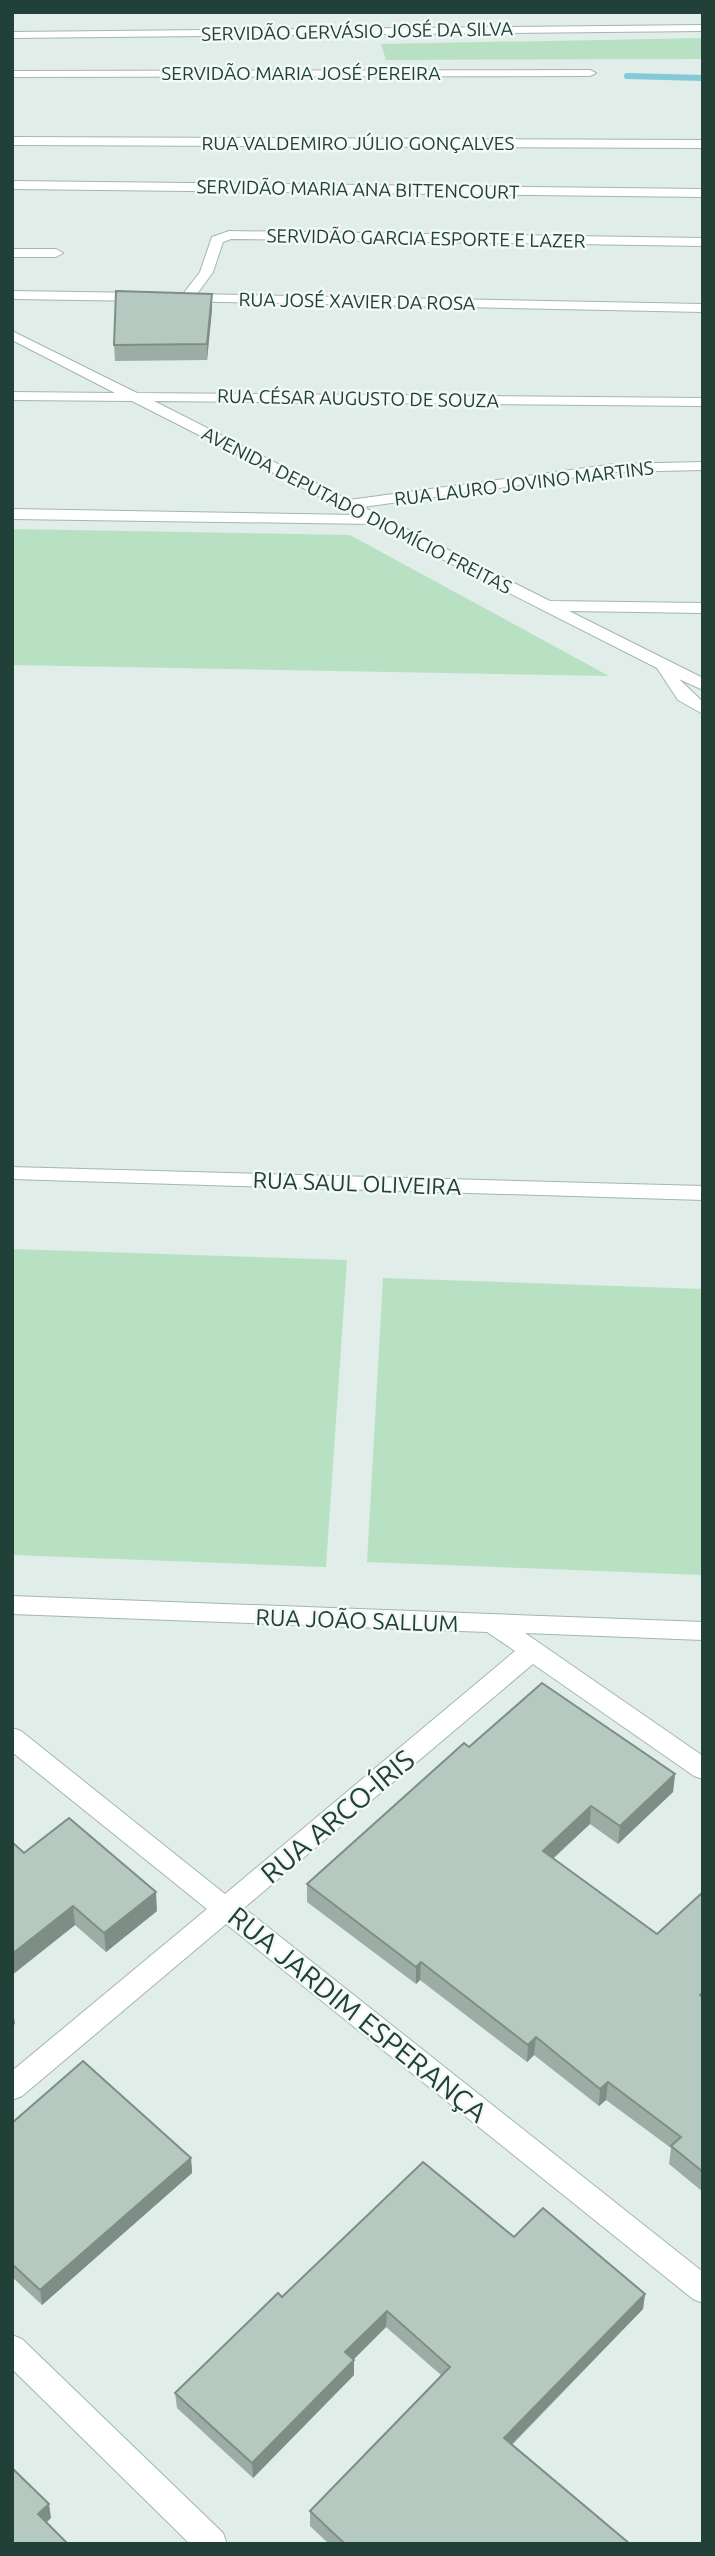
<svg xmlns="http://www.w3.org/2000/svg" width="715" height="2556" font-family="Ubuntu,sans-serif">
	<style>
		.green { fill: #b8e1c4 }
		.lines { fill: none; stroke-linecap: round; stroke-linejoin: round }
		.stream { stroke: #84c9d8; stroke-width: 6 }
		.minor-casing { stroke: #a3b6b0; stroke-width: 2 }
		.minor { fill: #fff; fill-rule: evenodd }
		.wall { fill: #9dada6 }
		.shaded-wall { fill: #7f8d87 }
		.building { fill: #b6c9c1; stroke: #7f8d87; stroke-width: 2 }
		.labels { text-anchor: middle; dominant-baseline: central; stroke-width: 5; stroke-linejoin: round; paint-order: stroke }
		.far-street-label { font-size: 19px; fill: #204038; stroke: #f2f9f6 }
		.street-label { font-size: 23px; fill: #204038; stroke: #f2f9f6 }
		.near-street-label { font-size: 28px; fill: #204038; stroke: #f2f9f6 }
	</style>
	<rect width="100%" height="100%" fill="#e1ede8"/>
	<g class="green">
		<path d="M703 38V59L386 60 381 44Z"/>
		<path d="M12 529 350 535 609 676 12 665Z"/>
		<path d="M12 1249 347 1260 326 1567 12 1555Z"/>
		<path d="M383 1278 703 1289V1575L367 1562Z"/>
	</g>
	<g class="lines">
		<path class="stream" d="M627 76 703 78"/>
		<defs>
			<g id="minor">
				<path d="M703 25V31L12 38V32Z"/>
				<path d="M12 71 590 70 596 73 590 76 12 77Z"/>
				<path d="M12 137 703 140V148L12 145Z"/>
				<path d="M12 181 703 189V197L12 189Z"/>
				<path d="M229 231 703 238V246L231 239 223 242 213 272 197 294 703 304V312L178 301V295L183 294 200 272 212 237Z"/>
				<path d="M12 249H56L63 253 56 257H12Z"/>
				<path d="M12 291 144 293 151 297 144 301 12 299Z"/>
				<path d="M12 331 137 393 703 398V406L154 401 349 500 615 464 703 462V470L615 472 363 507 550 601 703 603V613L569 611 703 678V690L679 679 703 702V714L678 700 657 668 373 524 12 519V509L356 515 132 401 12 400V392L115 393 12 340Z"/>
				<path d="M12 1167 703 1186V1200L12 1179Z"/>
				<path d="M12 1596 703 1622V1640L525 1633 703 1756V1779L694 1776 533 1664 244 1908 703 2272V2303L693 2299 226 1924 22 2096 12 2100V2071L207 1909 12 1752V1728L21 1731 225 1894 515 1651 487 1632 12 1614Z"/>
				<path d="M12 2335 22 2339 223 2533 227 2544H190L12 2369Z"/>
			</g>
		</defs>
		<use href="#minor" class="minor-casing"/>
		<use href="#minor" class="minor"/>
	</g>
	<g class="wall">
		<path d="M212 309 207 360 115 361 114 345Z"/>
		<path d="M469 1747 675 1774 673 1792 618 1844 590 1824 553 1859 657 1934 703 1892V2192L669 2164 671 2148 606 2100 599 2106 534 2055 527 2062 420 1980 416 1984 307 1902V1884Z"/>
		<path d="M12 1842 24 1853 157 1911 106 1952 75 1925 12 1975Z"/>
		<path d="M12 2123 191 2158 192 2173 42 2305 12 2277Z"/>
		<path d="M514 2237 645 2294 643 2309 512 2445 630 2544H329L310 2526V2511L441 2375 386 2327 354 2359V2375L253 2478 177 2408 175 2393 282 2297Z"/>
	</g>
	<g class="shaded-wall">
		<path d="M212 294V309L207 360V344Z"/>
		<path d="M675 1774 673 1792 618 1844 620 1826Z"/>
		<path d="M591 1806 590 1824 541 1869 543 1851Z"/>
		<path d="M156 1892 157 1911 106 1952 104 1933Z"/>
		<path d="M73 1906 75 1925 12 1975V1954Z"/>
		<path d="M421 1962 420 1980 416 1984V1967Z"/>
		<path d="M12 2005 15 2024 12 2026Z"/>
		<path d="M536 2037 534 2055 527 2062 528 2045Z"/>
		<path d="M608 2082 606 2100 599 2106 600 2089Z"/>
		<path d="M191 2158 192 2173 42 2305 40 2290Z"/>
		<path d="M645 2294 643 2309 503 2453 504 2438Z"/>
		<path d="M387 2311 386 2327 345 2368V2352Z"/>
		<path d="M354 2360V2375L253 2478 252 2463Z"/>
		<path d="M49 2504 51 2518 40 2529 38 2514Z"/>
	</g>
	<g class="building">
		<path d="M116 291 212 294 207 344 114 345Z"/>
		<path d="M542 1683 675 1774 620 1826 591 1806 543 1851 657 1934 703 1892V1992L700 1995 703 1997V2172L671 2146 681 2137 608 2082 600 2089 536 2037 528 2045 421 1962 416 1967 307 1884 464 1743 469 1747Z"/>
		<path d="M69 1818 156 1892 104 1933 73 1906 12 1954V1842L24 1853Z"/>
		<path d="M83 2061 191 2158 40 2290 12 2264V2123Z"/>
		<path d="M423 2162 514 2237 543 2208 645 2294 504 2438 630 2544H345L310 2511 450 2367 387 2311 345 2352 354 2360 252 2463 175 2393 278 2293 282 2297Z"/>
		<path d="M12 2468 49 2504 38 2514 68 2544H12Z"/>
	</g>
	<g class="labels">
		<g class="far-street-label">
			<text transform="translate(357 31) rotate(-1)">SERVIDÃO GERVÁSIO JOSÉ DA SILVA</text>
			<text x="301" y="73">SERVIDÃO MARIA JOSÉ PEREIRA</text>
			<text x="358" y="143">RUA VALDEMIRO JÚLIO GONÇALVES</text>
			<text transform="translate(358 189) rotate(1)">SERVIDÃO MARIA ANA BITTENCOURT</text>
			<text transform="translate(426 238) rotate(1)">SERVIDÃO GARCIA ESPORTE E LAZER</text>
			<text transform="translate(357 301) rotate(1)">RUA JOSÉ XAVIER DA ROSA</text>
			<text transform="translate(358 398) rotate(1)">RUA CÉSAR AUGUSTO DE SOUZA</text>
			<text transform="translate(524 483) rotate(-7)">RUA LAURO JOVINO MARTINS</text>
			<text transform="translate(357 510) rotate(27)">AVENIDA DEPUTADO DIOMÍCIO FREITAS</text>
		</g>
		<g class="street-label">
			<text transform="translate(357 1183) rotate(2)">RUA SAUL OLIVEIRA</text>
			<text transform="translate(357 1620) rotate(2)">RUA JOÃO SALLUM</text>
		</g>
		<g class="near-street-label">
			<text transform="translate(337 1816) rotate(-40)">RUA ARCO-ÍRIS</text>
			<text transform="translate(358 2014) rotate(39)">RUA JARDIM ESPERANÇA</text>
		</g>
	</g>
	<rect width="715" height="2556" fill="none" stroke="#204038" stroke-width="28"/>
</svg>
